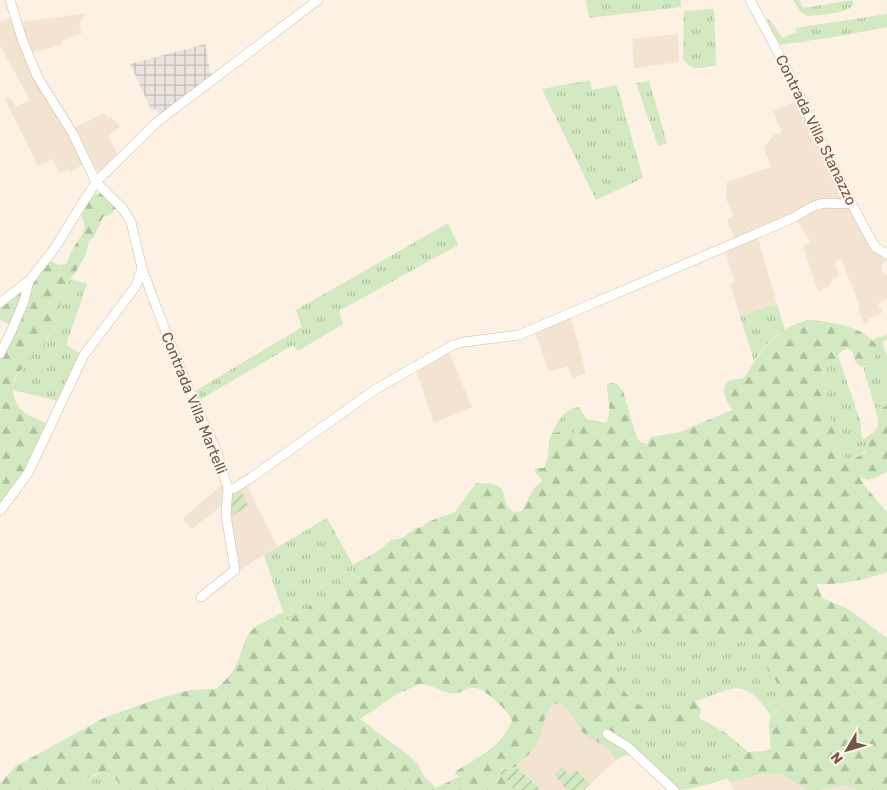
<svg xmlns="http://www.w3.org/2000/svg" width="887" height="790" font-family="Rubik,sans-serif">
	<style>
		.residential { fill: #f3e3d1 }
		.industrial { fill: url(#industrial-grid) }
		.grass { fill: url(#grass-tufts) }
		.forest { fill: url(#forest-firs); fill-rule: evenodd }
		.garden { fill: url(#garden-furrows) }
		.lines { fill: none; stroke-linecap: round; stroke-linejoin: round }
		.minor-casing { stroke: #cfbbac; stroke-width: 10 }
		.minor { stroke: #fff; stroke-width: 9 }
		.labels { text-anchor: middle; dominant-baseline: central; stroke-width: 4; stroke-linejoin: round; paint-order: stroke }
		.street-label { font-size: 15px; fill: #735749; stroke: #fff5e8 }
	</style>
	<defs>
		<pattern id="industrial-grid" width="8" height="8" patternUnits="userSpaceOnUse" patternTransform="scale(1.25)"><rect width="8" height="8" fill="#ebe3dd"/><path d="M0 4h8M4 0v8" fill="none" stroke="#c3bbb5"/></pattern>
		<pattern id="grass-tufts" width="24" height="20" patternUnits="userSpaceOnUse" patternTransform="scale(1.25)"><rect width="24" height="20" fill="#d2e9c1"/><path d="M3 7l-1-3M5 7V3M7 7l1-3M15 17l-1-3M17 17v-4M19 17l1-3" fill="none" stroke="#afc09f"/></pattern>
		<pattern id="forest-firs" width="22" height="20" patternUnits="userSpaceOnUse" patternTransform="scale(1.25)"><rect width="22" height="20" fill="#d2e9c1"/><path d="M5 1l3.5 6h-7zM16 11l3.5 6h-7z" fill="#afc09f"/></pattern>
		<pattern id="garden-furrows" width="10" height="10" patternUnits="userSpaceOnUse" patternTransform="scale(1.25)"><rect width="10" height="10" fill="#d2e9c1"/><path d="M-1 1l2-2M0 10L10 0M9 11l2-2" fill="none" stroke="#afc09f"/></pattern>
	</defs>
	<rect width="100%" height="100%" fill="#fcf1e2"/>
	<g class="residential">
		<path d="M85 13 79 26 82 33 61 41 62 45 30 53 19 23Z"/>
		<path d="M12 17 35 79 50 106 68 131 104 113 108 118 111 117 120 126 108 136 118 155 100 174 91 160 70 172 68 169 60 173 53 159 38 166 5 99 10 97 16 107 30 100 0 45V22Z"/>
		<path d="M678 34 679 62 634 68 632 39Z"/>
		<path d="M797 101 861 231 873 250 887 260 881 266 883 273 887 275V299L878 304 883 312 869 319V322L864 324 859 311V304L841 259 835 262 839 276 833 279 830 286 818 291 803 246 811 242 796 219 757 235 777 304 740 316 730 284 735 282 724 248 737 242 727 220 734 216 726 199 727 182 771 167 764 148 774 135 782 132 773 111Z"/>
		<path d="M570 314 586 373 572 378 568 366 549 371 534 330Z"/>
		<path d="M448 350 472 407 434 423 415 368Z"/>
		<path d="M246 484 277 546 239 571 223 505 191 529 183 518 222 485Z"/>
		<path d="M558 703 565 707 571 712 581 729 589 738 608 745 616 760 584 790H514L516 767 521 759 532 752 548 710 551 705Z"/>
		<path d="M763 772 780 774 809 790H734L730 782Z"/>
		<path d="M842 785 855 788 856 790H820Z"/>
	</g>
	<path class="industrial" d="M205 44 210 71 213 75 160 117 156 109 152 111 130 64Z"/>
	<g class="grass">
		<path d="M586 0H681V7L589 18Z"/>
		<path d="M793 0H800L802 7 803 8 853 0V5C847 14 818 15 807 16L800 11Z"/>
		<path d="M714 9 716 65C703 68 691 72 683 59L684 11Z"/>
		<path d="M887 14V27L834 37 779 45 766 19 770 20 782 38 797 32 795 28Z"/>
		<path d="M590 80 592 90 617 85 643 178 596 200 542 89Z"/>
		<path d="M649 81 667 143 658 146 636 83Z"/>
		<path d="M448 223 458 245 339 311 343 324 298 351 293 345 196 402 192 393 302 327 296 310Z"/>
		<path d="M71 279 87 284 66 345 81 354 71 372 59 401 13 390C14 375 19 373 29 364L31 354 46 345 50 333 55 328 62 289Z"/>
		<path d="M777 304 785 330C773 337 762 349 754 361L740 316Z"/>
		<path d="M887 335V339L882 342 887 356V404L884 407 875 408 863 367H866L878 347 873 340 876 338Z"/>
		<path d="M838 356 860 420 862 439 867 442 868 447 861 455 846 460 833 426 827 405V398L823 390 822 370 827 363H833Z"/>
		<path d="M578 407 580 408 586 419H580L573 435 567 437 560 432 552 433C558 421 563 411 578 407Z"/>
		<path d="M327 518 353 565 373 554 370 559V568L359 577 352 575 334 586 328 596 322 600 304 609 285 622H275L266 628 258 625 283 612 264 555Z"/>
		<path d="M617 625H625L640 632 680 638 715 634 745 642 767 661 782 695 780 710 775 711 771 716C742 674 735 689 695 701L686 697 665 710C658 709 649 709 642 706 614 695 609 650 617 625Z"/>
		<path d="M699 718 726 733 748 752 728 758 722 767 728 778 713 783 714 779 691 770 684 776V784L688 789 677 790 619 738 614 728 622 724 635 723 643 726 652 724 668 727 692 723Z"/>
		<path d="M103 773C112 775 119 782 123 790H72C84 785 90 774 103 773Z"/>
	</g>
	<g class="forest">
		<path d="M100 193 114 201 118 207 111 214 103 217 94 237 89 241 85 256 75 273 62 289 63 296 58 312C63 323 55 325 50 333 42 348 49 346 31 354L30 364C24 368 18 371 15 377 9 389 15 406 25 413 32 418 40 419 47 424L23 476 0 507V359L15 327 0 320V307C20 296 34 276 49 260L59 265 66 264C69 259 70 254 73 249 81 233 90 233 80 212L92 195Z"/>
		<path d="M807 320C831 322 863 325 878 347 875 357 872 366 861 367L855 361 853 352 847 348 840 352 833 363H827L822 370 823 390 827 398V405L833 426 847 460C856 457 870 455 867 442L862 440C879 430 881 427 875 408L884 407 887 404V472L869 480 859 477 865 486 887 513V572C864 580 841 585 817 584L822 598 848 609 887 638V790H856L855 788 842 785 820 790H809L780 774 763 773 730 782 722 767 728 758 748 752 765 751 771 748C771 734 763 715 780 710L782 695 767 661 745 642 715 634 680 638 640 632 625 625H617C609 650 614 695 642 706 649 709 657 709 665 710L686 697 695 701 701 710 699 718 692 723 681 726 668 727 652 724 643 726 635 723 622 724 615 729 619 738 633 756 626 755 616 760C608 743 604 746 589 738 577 732 577 712 558 703L551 705C542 719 542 737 533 750 530 755 521 759 516 767L499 770 514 790H123C118 779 105 768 93 775 85 780 81 787 72 790H0V783L16 766 104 718 157 699 190 690 216 689C223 683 231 675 235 667 244 652 242 636 258 625L266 628 275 622H285L304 609 322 600 328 596 334 586 352 575 359 577 370 568V559L373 554 381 549 391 540 402 538 416 528 422 527 428 522 443 516 454 513 476 483 494 484 502 489 507 506 513 512 522 511 534 488 542 482 541 478 534 471 536 468H544C551 456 546 445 552 433L560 432 567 437 573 435 580 419H586L606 423C613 412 607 398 607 386L610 383 617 384 623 391 636 436 640 442 647 444 651 437 680 432 732 410C727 402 717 386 731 380 735 379 740 379 744 378 760 352 776 329 807 320ZM420 684C431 684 436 689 446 692 459 697 464 687 476 688 485 689 510 712 512 721 501 747 479 757 456 771L455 775 460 776 436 788 423 775 418 764 408 755 360 719 397 694Z"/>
		<path d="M704 766 711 769 714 775 713 783 688 789 684 784 682 779C688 771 695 768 704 766Z"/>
	</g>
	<g class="garden">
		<path d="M241 490 248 506 230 517 231 498Z"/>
		<path d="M516 767 540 789 539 790H514L498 770 508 769Z"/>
		<path d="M562 767 569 775 576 770 590 784 584 790H567L554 774Z"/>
	</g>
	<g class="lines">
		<defs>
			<g id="minor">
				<path d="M10 0 22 39 37 76 73 134 96 182 123 209 131 222 142 268 157 309 192 397 217 452 228 489 226 515 235 570 201 597"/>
				<path d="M750 0 779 54 851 203 875 247 887 254"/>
				<path d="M0 303 28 281"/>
				<path d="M0 354 11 332 24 301 29 281 54 249 96 182 157 122 318 0"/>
				<path d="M228 489 235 488 252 477 376 389 453 345 464 342 519 335 793 218C803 212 814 204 826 203 835 203 843 205 851 203"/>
				<path d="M0 511 28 473 84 355 136 286 142 268"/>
				<path d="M607 734 628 747 674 790"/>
			</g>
		</defs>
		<use href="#minor" class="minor-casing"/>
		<use href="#minor" class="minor"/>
	</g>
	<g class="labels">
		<g class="street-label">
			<text transform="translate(816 130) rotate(64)">Contrada Villa Stanazzo</text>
			<text transform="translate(194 403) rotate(68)">Contrada Villa Martelli</text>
		</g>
	</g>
	<g transform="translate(847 750) rotate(232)" stroke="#fff5e8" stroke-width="4" paint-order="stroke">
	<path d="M0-4L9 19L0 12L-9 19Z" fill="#735749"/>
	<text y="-8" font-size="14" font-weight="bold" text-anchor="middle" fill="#735749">N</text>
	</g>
</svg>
